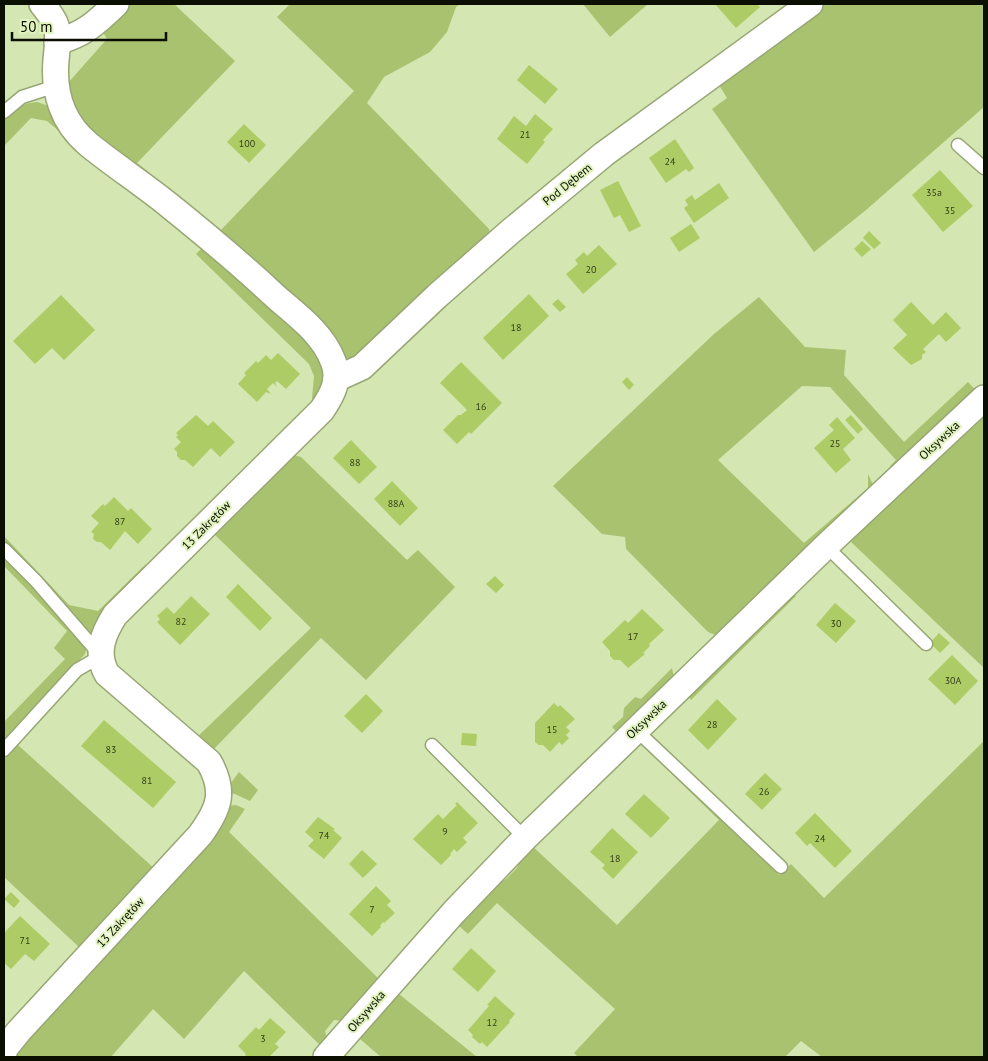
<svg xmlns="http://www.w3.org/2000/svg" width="988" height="1061" font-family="'PT Sans',sans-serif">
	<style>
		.green { fill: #a9c26f }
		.building { fill: #aecc65 }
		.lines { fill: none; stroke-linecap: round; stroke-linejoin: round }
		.lane-casing { stroke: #97a774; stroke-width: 15 }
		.street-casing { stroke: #97a774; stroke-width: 28 }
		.lane { stroke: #fff; stroke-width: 12 }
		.street { stroke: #fff; stroke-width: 25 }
		.labels { text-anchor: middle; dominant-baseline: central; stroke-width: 4; stroke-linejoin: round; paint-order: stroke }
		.number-label { font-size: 10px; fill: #333e1a }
		.street-label { font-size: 12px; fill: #0a0f01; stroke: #e1f3be }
	</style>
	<rect width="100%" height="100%" fill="#d4e6b1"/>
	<g class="green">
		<path d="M123 4H174L235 61 137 163 150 173 132 167 73 117 67 84 107 39 100 27Z"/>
		<path d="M290 4H460L456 7 447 32 430 52 384 77 367 103 489 229 491 237 354 360 345 359 201 222 204 217 221 230 354 91 277 17Z"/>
		<path d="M583 4H648L610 37Z"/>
		<path d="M818 4H984V107L866 210 814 252 712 109 727 98 716 80Z"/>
		<path d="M37 102 46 105 133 185 129 190 47 121 31 118 4 146V120C13 110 22 103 37 102Z"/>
		<path d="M206 244 307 334 327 372 316 404 312 399 314 376 309 364 196 254Z"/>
		<path d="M759 297 805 347 846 350 844 375 904 442 968 382 981 396 896 472 890 466 896 460 830 387 802 386 718 460 804 543 868 488V474L876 491 718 636 708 632 626 549 625 537 602 534 553 486 714 334Z"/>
		<path d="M984 410V668L851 542 846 536Z"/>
		<path d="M290 454 301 457 407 560 418 550 455 587 366 680 321 638 214 749 209 751 195 739 311 628 212 532Z"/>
		<path d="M4 536 69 605 98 611 146 564 143 577 93 641 4 544Z"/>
		<path d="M4 555 78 637 86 650 85 654 4 742V722L65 659 54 648 67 631 4 566Z"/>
		<path d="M787 590 796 596 691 700 682 690Z"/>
		<path d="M672 668 674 678 617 732 612 727 623 717 624 708 635 697 641 699Z"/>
		<path d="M984 741V1057H822L801 1041 785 1057H578L574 1053 615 1009 497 903 468 934 458 925 484 889 506 879 517 868 520 862 523 849 529 843 617 925 719 820 640 743 645 744 779 875 791 864 824 898Z"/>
		<path d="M18 745 156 870 80 948 4 877V759Z"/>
		<path d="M239 772 258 790 250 801 235 794 229 793 228 787Z"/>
		<path d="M236 805 245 809 229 832 379 979 343 1021 334 1020 325 1031 327 1039 321 1046 244 971 184 1039 153 1009 111 1057H9L227 806Z"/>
		<path d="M394 990 477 1057H381L353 1033Z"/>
	</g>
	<g class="building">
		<path d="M715 4H757L760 7 736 28Z"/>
		<path d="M529 65 558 89 545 104 517 80Z"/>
		<path d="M535 114 553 129 543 140 545 142 527 164 497 139 514 116 526 126Z"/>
		<path d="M244 124 266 145 249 163 227 142Z"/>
		<path d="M675 139 694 168 689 172 686 169 666 183 649 158Z"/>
		<path d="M940 170 973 206 943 232 912 195Z"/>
		<path d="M618 181 641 226 629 232 620 215 614 218 600 190Z"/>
		<path d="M719 183 729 198 694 223 684 208 688 205 685 200 692 195 695 200Z"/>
		<path d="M691 224 700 238 679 252 670 238Z"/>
		<path d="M869 231 881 243 874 249 863 238Z"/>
		<path d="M862 241 871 249 862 257 854 249Z"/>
		<path d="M599 245 617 264 583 294 566 274 578 264 575 260 584 252 587 256Z"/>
		<path d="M529 294 549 316 503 360 483 338Z"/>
		<path d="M61 295 95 330 64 360 52 348 35 364 13 341Z"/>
		<path d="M558 299 566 307 560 312 552 304Z"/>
		<path d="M911 302 933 325 946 312 961 328 946 342 939 334 923 349 926 352 922 355V359L911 365 893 348 907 335 893 320Z"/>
		<path d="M278 353 300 374 286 389 277 381 275 383 277 387 273 383 267 389 271 394 266 392 257 402 238 384 246 375 244 373 256 361 258 363 266 355 271 360Z"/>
		<path d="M461 362 502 403 471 434 469 432 457 444 443 430 458 415H461L467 410 440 383Z"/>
		<path d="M627 377 634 385 629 390 622 382Z"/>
		<path d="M196 415 208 426 213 421 235 442 220 457 211 448 193 467 185 460H181L177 456V452L174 449 181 442 176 437 178 435 176 433Z"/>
		<path d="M851 415 863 429 858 434 845 420Z"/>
		<path d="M837 417 855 438 843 449 851 460 836 473 814 448 834 430 829 425Z"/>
		<path d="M351 440 377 467 359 484 333 458Z"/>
		<path d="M392 481 418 508 400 526 374 499Z"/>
		<path d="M114 497 128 511 131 508 152 529 138 544 125 531 110 550 101 542H97L93 539 94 534 91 532 99 523 91 516 103 504 105 506Z"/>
		<path d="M495 576 504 585 496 593 486 584Z"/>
		<path d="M238 584 272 618 260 631 226 597Z"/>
		<path d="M191 596 210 614 180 645 157 622 160 619 157 616 167 607 174 614Z"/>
		<path d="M835 603 856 621 836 643 816 625Z"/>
		<path d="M642 609 664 630 649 644 650 646 643 653 645 654 628 668 620 660H614L610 656V651L602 642 625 620 628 623Z"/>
		<path d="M939 633 950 643 940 653 930 643Z"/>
		<path d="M952 655 978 681 955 705 928 679Z"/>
		<path d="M366 694 383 711 362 733 344 716Z"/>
		<path d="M717 699 737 719 708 750 688 730Z"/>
		<path d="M554 703 558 707 560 705 575 719 566 727 570 731 566 735 569 738 562 745 559 742 550 752 543 745H539L535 742V723Z"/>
		<path d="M104 720 176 782 153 808 81 746Z"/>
		<path d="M462 733 477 734 476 746 461 745Z"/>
		<path d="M765 773 782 789 762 810 745 794Z"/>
		<path d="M644 794 670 818 651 838 625 814Z"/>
		<path d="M457 802 478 823 463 838 467 842 457 852 454 849 450 854 451 855 441 865 413 839 438 814 443 819 457 805 455 804Z"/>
		<path d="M815 813 852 851 835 868 810 843 807 846 795 833Z"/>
		<path d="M318 817 335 829 333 830 342 838 324 859 308 846 314 840 305 832Z"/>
		<path d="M612 828 638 852 613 879 602 868 605 865 590 852Z"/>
		<path d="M362 850 377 864 363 878 349 864Z"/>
		<path d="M376 886 391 901 387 905 395 913 384 923 383 922 380 926 381 927 372 936 349 914Z"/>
		<path d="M11 892 20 901 14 908 4 899Z"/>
		<path d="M20 916 50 944 34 961 25 954 11 969 4 963V931L5 932Z"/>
		<path d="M471 948 496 971 478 992 452 969Z"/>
		<path d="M495 996 515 1014 509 1021 510 1022 487 1047 482 1042 480 1044 472 1037 473 1035 468 1030 489 1006 487 1005Z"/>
		<path d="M270 1018 286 1032 275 1044 279 1047 269 1057H246L245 1053 238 1046 256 1027 259 1030Z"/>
	</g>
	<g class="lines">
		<defs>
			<g id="lane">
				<path d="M4 112 22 97 56 86"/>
				<path d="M958 145 984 168"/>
				<path d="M826 546 926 644"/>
				<path d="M4 549 36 581 101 656 77 670 4 750"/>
				<path d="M635 729 781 867"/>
				<path d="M432 745 525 838"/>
			</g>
			<g id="street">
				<path d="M57 42C85 34 96 23 116 4"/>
				<path d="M336 379 362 367 437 296 511 231 604 154 810 4"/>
				<path d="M4 1052 6 1047 19 1031 200 835C219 809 226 792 209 762L107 674C95 653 103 634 115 615L322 410C332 395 341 380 333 361 323 334 297 315 276 297 242 265 206 235 170 206 143 184 115 166 88 144 63 123 53 93 56 60 57 48 60 34 55 23 52 16 47 10 42 4"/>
				<path d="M326 1057 454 912 525 838 826 546 984 398"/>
			</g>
		</defs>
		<use href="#lane" class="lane-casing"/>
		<use href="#street" class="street-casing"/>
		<use href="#lane" class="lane"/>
		<use href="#street" class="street"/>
	</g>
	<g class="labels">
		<g class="number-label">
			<text x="525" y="134">21</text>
			<text x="247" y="143">100</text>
			<text x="670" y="161">24</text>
			<text x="934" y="192">35a</text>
			<text x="950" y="210">35</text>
			<text x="591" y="269">20</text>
			<text x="516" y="327">18</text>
			<text x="481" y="406">16</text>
			<text x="835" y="443">25</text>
			<text x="355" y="462">88</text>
			<text x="396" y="503">88A</text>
			<text x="120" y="521">87</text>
			<text x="181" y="621">82</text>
			<text x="836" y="623">30</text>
			<text x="633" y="636">17</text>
			<text x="953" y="680">30A</text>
			<text x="712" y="724">28</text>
			<text x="552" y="729">15</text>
			<text x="111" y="749">83</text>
			<text x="147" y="780">81</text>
			<text x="764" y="791">26</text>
			<text x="445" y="831">9</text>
			<text x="324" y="835">74</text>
			<text x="820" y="838">24</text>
			<text x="615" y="858">18</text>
			<text x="372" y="909">7</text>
			<text x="25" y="940">71</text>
			<text x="492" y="1022">12</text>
			<text x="263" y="1038">3</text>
		</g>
		<g class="street-label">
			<text transform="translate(567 184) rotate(-39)">Pod Dębem</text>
			<text transform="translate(939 440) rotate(-43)">Oksywska</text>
			<text transform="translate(206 525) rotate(-45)">13 Zakrętów</text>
			<text transform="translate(646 719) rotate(-44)">Oksywska</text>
			<text transform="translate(120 922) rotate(-47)">13 Zakrętów</text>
			<text transform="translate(366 1011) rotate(-49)">Oksywska</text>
		</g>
	</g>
	<rect width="988" height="1061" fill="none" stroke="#0a0f01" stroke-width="10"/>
	<path d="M12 32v8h154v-8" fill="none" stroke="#0a0f01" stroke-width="2.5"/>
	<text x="20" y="32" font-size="15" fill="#0a0f01" stroke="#e1f3be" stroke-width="4" paint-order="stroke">50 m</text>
</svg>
